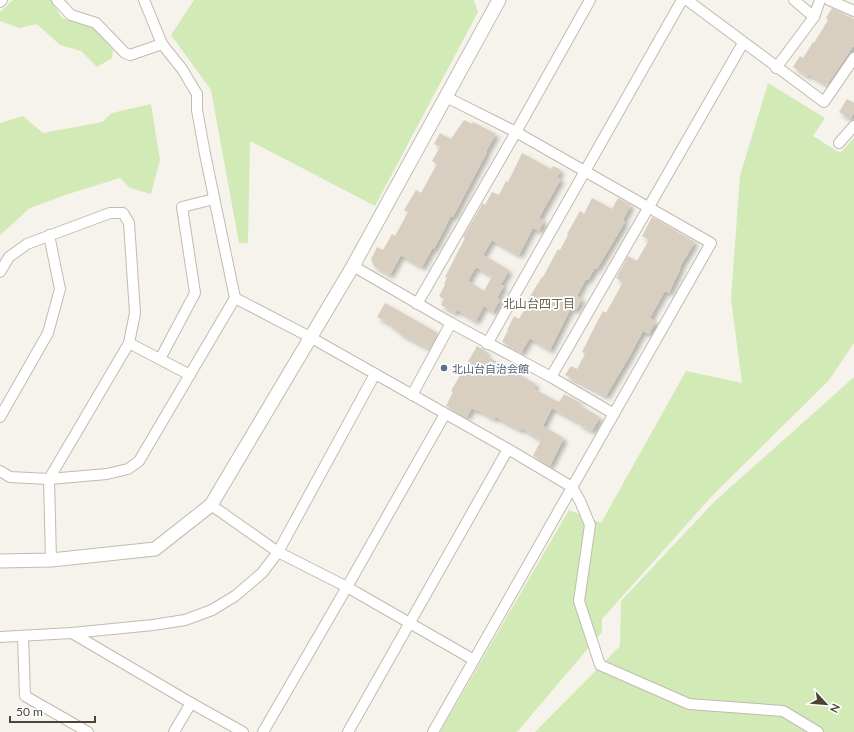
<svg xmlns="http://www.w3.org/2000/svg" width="854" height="732" font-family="Lato,'Noto Sans JP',sans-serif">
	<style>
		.green { fill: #d2eab5 }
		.building { fill: #d8cfc1; fill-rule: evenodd; filter: url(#shadow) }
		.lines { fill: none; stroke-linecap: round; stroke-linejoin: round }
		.minor-casing { stroke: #c2bbae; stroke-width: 12 }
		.tertiary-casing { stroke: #c2bbae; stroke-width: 15 }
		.minor { stroke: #fff; stroke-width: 10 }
		.tertiary { stroke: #fff; stroke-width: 13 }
		.service-dot { fill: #5c6f8a; stroke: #fff; stroke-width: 1.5 }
		.labels { text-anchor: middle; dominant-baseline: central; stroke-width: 3.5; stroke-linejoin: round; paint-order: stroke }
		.service-label { font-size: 11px; fill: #4e5e75; stroke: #fff; text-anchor: start }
		.neighbourhood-label { font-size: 12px; fill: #6e6250; stroke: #fff }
	</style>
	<defs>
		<filter id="shadow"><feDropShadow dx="3.5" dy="3.5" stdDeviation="2" flood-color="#0004"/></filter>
	</defs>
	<rect width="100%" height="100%" fill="#f6f3ec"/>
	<g class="green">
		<path d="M13 0H51L62 18 94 27 113 50 112 58 97 67 81 51 60 45 37 24 19 28 0 21V12Z"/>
		<path d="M194 0H474L478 12 375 206 250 141 248 243H239L211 90 171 35Z"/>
		<path d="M768 83 825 118 813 136 840 153 854 138V343L829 380 712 496 602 619V632L517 732H440L569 510 601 523 686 371 742 383 731 299 740 176Z"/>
		<path d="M151 104 160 160 151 194 130 188 120 178 65 195 30 208 0 235V123L23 116 43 133 102 122 112 113Z"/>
		<path d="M854 377V732H535L620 646 621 601 714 502Z"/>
	</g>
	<g class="building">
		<path d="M832 8 854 19V45L827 85 808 74 807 76 793 67 800 56 803 58 813 42 814 43 828 20 826 18Z"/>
		<path d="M847 99 854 103V113L850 119 839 112Z"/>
		<path d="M464 120 472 124 473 122 496 134 486 152H487L453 217 451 216 434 249H432L422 267 401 255 390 275 374 266 371 259 377 247 383 250 392 234 395 236 408 212 404 210 416 190 421 193 437 164 432 161 440 147 434 144 440 133 451 139Z"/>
		<path d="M522 153 551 169 553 166 561 170 557 177 561 179 539 218 544 221 539 231 533 228 519 255 492 240 483 255 509 270 501 285 504 286 497 298 500 300 493 312 484 306 476 321 457 310 455 313 441 305 444 299 439 296 445 285 444 284 447 278 445 277 465 238 463 237 483 203 485 205 492 192 499 195 506 181 508 182 512 174ZM476 267 492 276 484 291 468 281Z"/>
		<path d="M592 198 612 209 618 198 631 205 623 220 625 222 597 269 595 268 588 280 586 279 577 296 582 299 576 310 571 308 550 350 530 338 521 353 502 342 508 330H507L514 316 519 319 529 302 527 301 542 277H543L558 249 560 250 568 235 567 234 580 211 584 214Z"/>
		<path d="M652 217 695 242 680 267H681L669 293 665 291 650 318 656 322 649 334 643 331 628 359 606 396 565 375 571 366 577 369 585 354 582 352 597 322 603 311 606 313 623 282 616 278 628 256 637 261 649 240 642 236Z"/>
		<path d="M385 303 438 333 430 349 403 335 390 325V324L377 317Z"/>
		<path d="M477 346 487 352 486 356 521 374 520 375 536 384 534 389 559 402 564 394 581 403 579 405 600 417 592 431 579 424 580 423 552 408 543 426 564 438 550 466 533 456 541 440 521 428 520 430 496 417 494 419 478 410 477 411 472 408 467 417 446 406 453 392 451 391Z"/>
	</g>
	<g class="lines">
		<defs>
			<g id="minor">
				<path d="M57 0 71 15 96 23 125 53 130 55 162 44"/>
				<path d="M687 0 824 102 854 58"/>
				<path d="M794 0 814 17"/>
				<path d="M829 0 854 11"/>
				<path d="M0 2 2 0"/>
				<path d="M776 68 814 17 820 0"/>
				<path d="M839 143 854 126"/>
				<path d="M353 266 451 323 551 377 614 414"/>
				<path d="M0 272 9 257 27 244 110 213H123L129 223 135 313 129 343 49 479 51 560"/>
				<path d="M235 298 310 337 508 449 572 487 580 501 590 525 579 601 600 665 689 704 783 711 818 732"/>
				<path d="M417 304 516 132 590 0"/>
				<path d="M129 343 190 375"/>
				<path d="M487 344 682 0"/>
				<path d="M160 359 195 293 182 207 214 199"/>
				<path d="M551 377 743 43"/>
				<path d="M412 395 451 323"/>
				<path d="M0 417 48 333 60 289 49 235"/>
				<path d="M0 471 10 477 49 479 107 474 128 469 139 461 235 298 205 154 197 110V94L182 69 162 44 144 0"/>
				<path d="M211 505 278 552 347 587 474 660"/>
				<path d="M72 633 191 703 243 732"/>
				<path d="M23 636 25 696 88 732"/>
				<path d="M0 637 72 633 153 625 185 620 212 610 235 596 262 573 278 552 375 374"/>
				<path d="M174 732 191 703"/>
				<path d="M263 732 347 587 445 414"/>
				<path d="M348 732 508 449"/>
				<path d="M433 732 711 243 516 132 446 97"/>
			</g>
			<path id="tertiary" d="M0 561 51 560 155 549 211 505 353 266 499 0"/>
		</defs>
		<use href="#minor" class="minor-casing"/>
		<use href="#tertiary" class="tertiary-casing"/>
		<use href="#minor" class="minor"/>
		<use href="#tertiary" class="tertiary"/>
	</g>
	<circle class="service-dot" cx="444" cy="368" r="4"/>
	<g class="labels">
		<g class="service-label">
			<text x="452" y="368">北山台自治会館</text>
		</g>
		<g class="neighbourhood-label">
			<text x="539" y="303">北山台四丁目</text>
		</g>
	</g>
	<g transform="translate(826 704) rotate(116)" stroke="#ffffff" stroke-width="3" paint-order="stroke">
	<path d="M0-3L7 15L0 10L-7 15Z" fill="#4b4439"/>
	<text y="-6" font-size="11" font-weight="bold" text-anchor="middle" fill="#4b4439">N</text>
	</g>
	<path d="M10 716v6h85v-6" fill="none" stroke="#4b4439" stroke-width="2"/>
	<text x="16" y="716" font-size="12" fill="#4b4439" stroke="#ffffff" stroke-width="3" paint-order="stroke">50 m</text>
</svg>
